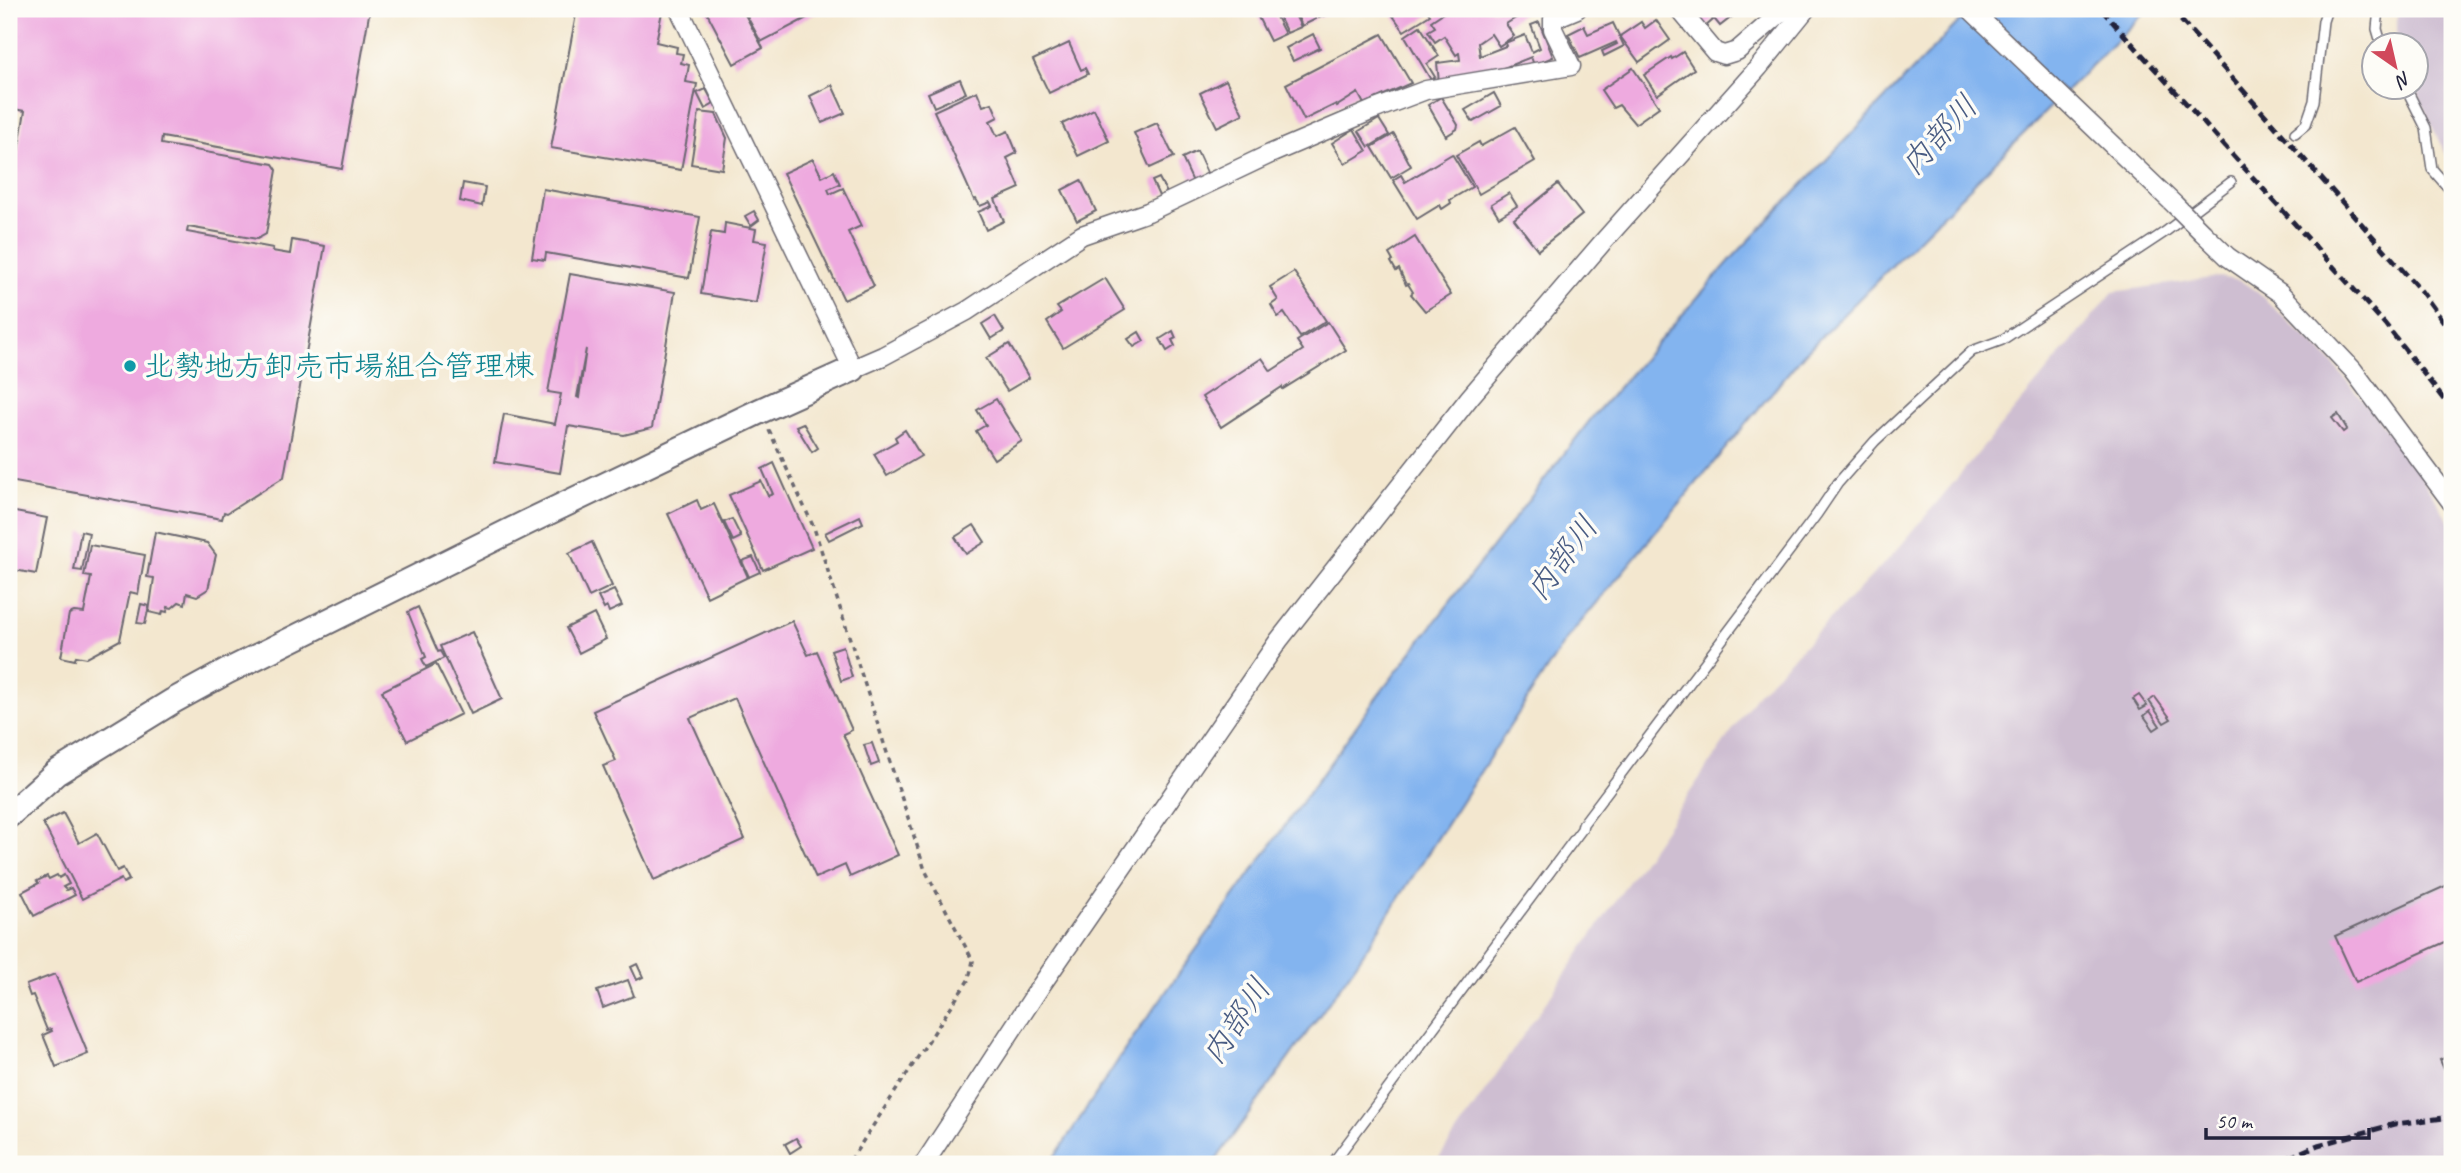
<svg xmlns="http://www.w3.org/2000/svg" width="2461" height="1173" font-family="Caveat,'Klee One',sans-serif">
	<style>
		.industrial { fill: #cebed1 }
		.water { fill: #83b4ef; stroke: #526b95; stroke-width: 2 }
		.building { fill: #eeaadf; fill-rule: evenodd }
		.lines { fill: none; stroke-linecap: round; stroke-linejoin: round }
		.lane-casing { stroke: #6b676f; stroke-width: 12 }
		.street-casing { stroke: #6b676f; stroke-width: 21 }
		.secondary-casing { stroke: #6b676f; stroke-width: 28 }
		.path { stroke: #6b676f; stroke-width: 3.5; stroke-dasharray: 5 5; stroke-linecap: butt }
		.lane { stroke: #fff; stroke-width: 9 }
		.street { stroke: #fff; stroke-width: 18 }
		.secondary { stroke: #fff; stroke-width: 24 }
		.rail { stroke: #22223b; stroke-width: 5; stroke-dasharray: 10 5; stroke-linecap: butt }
		.street-bridge-casing { stroke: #6b676f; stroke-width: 21; stroke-linecap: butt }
		.street-bridge { stroke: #fff; stroke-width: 18 }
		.culture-dot { fill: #0f9aa8; stroke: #fdfcf7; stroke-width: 2.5 }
		.labels { text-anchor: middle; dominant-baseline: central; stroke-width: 7; stroke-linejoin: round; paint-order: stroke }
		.culture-label { font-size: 30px; fill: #0d838f; stroke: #fdfcf7; text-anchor: start }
		.water-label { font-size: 32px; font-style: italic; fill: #495c83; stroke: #fdfcf7 }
	</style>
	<rect width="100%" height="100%" fill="#fdfcf7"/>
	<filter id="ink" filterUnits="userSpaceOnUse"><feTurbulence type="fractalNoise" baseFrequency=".0143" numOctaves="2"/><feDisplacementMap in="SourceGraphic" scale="14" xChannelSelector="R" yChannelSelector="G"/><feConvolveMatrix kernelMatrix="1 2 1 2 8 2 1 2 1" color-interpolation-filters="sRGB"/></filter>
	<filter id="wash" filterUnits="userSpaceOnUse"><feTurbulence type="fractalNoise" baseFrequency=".00686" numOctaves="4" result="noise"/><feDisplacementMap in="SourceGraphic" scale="28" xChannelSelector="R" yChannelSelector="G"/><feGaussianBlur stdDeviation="1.57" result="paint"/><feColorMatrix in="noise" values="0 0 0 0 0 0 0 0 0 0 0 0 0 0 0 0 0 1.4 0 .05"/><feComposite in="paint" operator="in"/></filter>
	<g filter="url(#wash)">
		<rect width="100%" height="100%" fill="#f3e7cf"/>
		<g class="industrial">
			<path d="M2397 9H2452V170L2415 88 2416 46 2397 45Z"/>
			<path d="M2219 277 2241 281 2256 291 2329 359 2405 452 2452 525V1164H1435L1758 693 1897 550 2113 292Z"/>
		</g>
		<path class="water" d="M1971 9H2148L1804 354 1565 641 1357 963 1213 1164H1050L1130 1042 1377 697 1594 415 1734 256Z"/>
		<g id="blocks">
			<g class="building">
				<path d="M9 9H370L342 169 162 137 161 144 273 164 277 170 266 234 257 239 188 227 187 232 273 248 272 251 290 254 292 240 325 246 284 477 227 513 224 512 222 519 9 481V186H12L25 111 9 108 15 79 9 78Z"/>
				<path d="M577 9H655L662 12 656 42 677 47 676 53 683 54 681 63 689 65 686 82 697 84 681 170 551 148Z"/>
				<path d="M711 9H742L763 48 734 64 706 11Z"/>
				<path d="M743 9H824L761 42Z"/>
				<path d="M1254 9H1272L1285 34 1270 41Z"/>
				<path d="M1275 9H1292L1301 27 1287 33Z"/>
				<path d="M1294 9H1311L1316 19 1302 26Z"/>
				<path d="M1314 9H1331L1332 12 1319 18Z"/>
				<path d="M1388 9H1426L1430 15 1404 31Z"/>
				<path d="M1445 9H1530L1506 24 1514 36 1499 46 1491 34 1478 43 1480 56 1506 46 1505 43 1525 35 1532 52 1540 48 1531 25 1539 22 1553 57 1534 65 1531 57 1496 71 1439 82 1437 63 1460 60 1459 53 1456 55 1444 36 1435 42 1428 31 1435 27 1431 21 1446 11Z"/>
				<path d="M1689 9H1705L1713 20 1704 28Z"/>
				<path d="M1706 9H1742L1720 26Z"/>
				<path d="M1656 20 1670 40 1639 62 1620 36 1641 22 1645 28Z"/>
				<path d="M1613 23 1624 46 1604 56 1602 51 1617 44 1616 42 1580 58 1568 34 1584 26 1588 34Z"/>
				<path d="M1420 26 1439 56 1427 64 1435 77 1431 80 1405 36Z"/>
				<path d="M1313 34 1320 48 1293 61 1286 48Z"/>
				<path d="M1382 34 1411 83 1364 104 1358 93 1337 106 1336 104 1304 120 1286 84Z"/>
				<path d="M1069 43 1081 70 1085 68 1088 74 1049 93 1033 60Z"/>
				<path d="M1683 52 1694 69 1657 95 1644 75 1671 57 1672 59Z"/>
				<path d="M1633 68 1659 107 1635 124 1619 105 1613 108 1601 90Z"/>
				<path d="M960 79 966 93 934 107 928 93Z"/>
				<path d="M1226 80 1243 114 1217 127 1200 93Z"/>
				<path d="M832 85 845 113 822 123 810 96Z"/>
				<path d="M706 89 714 104 705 109 697 93Z"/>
				<path d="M977 91 983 106 992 103 998 117 990 121 997 136 1008 131 1017 153 1007 158 1020 188 995 199 1004 221 986 230 978 212 992 206 990 202 980 206 976 199 974 200 934 111Z"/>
				<path d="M1494 93 1501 106 1473 122 1465 110Z"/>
				<path d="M1441 97 1458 125 1457 129 1446 136 1428 105Z"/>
				<path d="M1094 109 1109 141 1078 156 1062 124Z"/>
				<path d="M699 112 716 114 727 138 722 169 691 164Z"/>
				<path d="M1379 119 1389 135 1369 147 1359 131Z"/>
				<path d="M1157 123 1174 157 1150 168 1134 133Z"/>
				<path d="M1515 127 1535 161 1479 194 1456 155 1479 142 1481 146Z"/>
				<path d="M1354 129 1367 151 1345 164 1332 143Z"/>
				<path d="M1394 134 1411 166 1391 178 1372 147Z"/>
				<path d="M1197 151 1208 175 1193 182 1182 158Z"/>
				<path d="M1452 154 1472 187 1450 200 1451 203 1442 209 1440 205 1417 219 1393 180 1401 175 1405 182Z"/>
				<path d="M813 159 822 177 834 171 840 184 828 189 830 194 843 188 861 226 848 232 874 286 844 300 783 173Z"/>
				<path d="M1159 178 1167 193 1159 196 1152 181Z"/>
				<path d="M1081 180 1096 211 1077 221 1062 190Z"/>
				<path d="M463 183 485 187 482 206 460 201Z"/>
				<path d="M1558 184 1582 215 1538 250 1514 219Z"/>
				<path d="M543 189 700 217 689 278 546 253 545 260 532 258Z"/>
				<path d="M1509 193 1517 206 1499 217 1491 204Z"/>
				<path d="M754 211 759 220 751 226 745 216Z"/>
				<path d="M725 223 756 229 754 240 767 242 756 303 701 294 711 232 724 234Z"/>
				<path d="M1415 237 1451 295 1425 311 1411 294 1413 292 1408 284 1406 285 1399 269 1396 271 1391 262 1393 261 1389 254Z"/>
				<path d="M1294 272 1326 321 1300 337 1284 313 1278 317 1271 305 1278 300 1270 287Z"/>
				<path d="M570 274 675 292 652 428 624 435 568 426 560 473 495 462 504 414 555 424 561 394 548 392ZM586 349 579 398 577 397Z"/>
				<path d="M1105 278 1125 310 1063 348 1047 322 1061 312 1057 307Z"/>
				<path d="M995 316 1004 331 991 339 982 324Z"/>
				<path d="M1328 322 1346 350 1283 389 1282 387 1221 427 1202 397 1262 358 1271 371 1303 350 1297 341Z"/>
				<path d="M1173 331 1176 338 1172 340 1175 346 1167 351 1160 339Z"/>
				<path d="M1139 332 1144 341 1134 347 1128 339Z"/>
				<path d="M1009 344 1029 378 1007 391 986 358Z"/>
				<path d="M996 399 1022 441 994 459 976 431 986 425 977 410Z"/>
				<path d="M2338 414 2347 429 2343 432 2332 418Z"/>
				<path d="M803 423 818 448 812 452 796 426Z"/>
				<path d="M905 430 921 456 887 476 874 454 897 441 895 437Z"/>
				<path d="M774 463 812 548 763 570 729 495 761 481 768 496 773 494 762 469Z"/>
				<path d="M697 500 701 510 714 504 748 577 707 597 668 514Z"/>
				<path d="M10 511 47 518 36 574 9 569Z"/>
				<path d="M860 516 863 523 829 540 825 533Z"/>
				<path d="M732 519 741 537 733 541 724 522Z"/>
				<path d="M974 525 985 542 966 554 955 537Z"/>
				<path d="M81 531 89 533 82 571 74 570Z"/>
				<path d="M155 532 207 543 216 555 208 589 197 596 187 593 185 604 179 602 172 608 168 607 167 612 163 611 162 615 149 612 154 578 147 577Z"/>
				<path d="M592 542 612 586 589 597 569 553Z"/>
				<path d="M90 545 145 555 138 594 130 592 120 640 87 658 76 656 75 660 61 657 69 614 74 612 84 613 91 577 84 576Z"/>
				<path d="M753 557 760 572 749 577 742 561Z"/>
				<path d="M614 590 622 606 609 612 607 607 604 609 598 597Z"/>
				<path d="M141 604 149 606 145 624 137 623Z"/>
				<path d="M418 607 438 652 440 651 444 658 426 667 422 659 426 657 408 612Z"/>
				<path d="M594 614 606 639 579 653 566 628Z"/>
				<path d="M792 621 808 655 817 651 852 730 843 734 898 855 850 877 845 865 816 878 735 698 690 718 745 839 654 880 603 766 616 761 593 711Z"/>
				<path d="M472 632 502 699 471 714 440 646Z"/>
				<path d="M843 646 852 677 841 681 831 650Z"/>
				<path d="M436 664 461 714 407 741 382 691Z"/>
				<path d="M2139 695 2147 706 2140 710 2133 699Z"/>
				<path d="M2155 697 2171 719 2164 723 2149 701Z"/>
				<path d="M2150 711 2160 726 2154 730 2144 716Z"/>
				<path d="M872 743 879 763 871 766 864 745Z"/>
				<path d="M63 813 79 843 97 833 117 871 123 868 129 880 123 883 121 879 82 899 43 823Z"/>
				<path d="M57 875 59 878 64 875 69 884 63 887 66 890 71 888 75 895 34 916 22 892 39 883 37 881 47 876 49 879Z"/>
				<path d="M2452 883V939L2356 982 2335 936Z"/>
				<path d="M637 964 643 977 637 980 631 967Z"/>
				<path d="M55 974 88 1054 56 1067 43 1035 52 1031 51 1029 47 1030 33 995 30 996 26 985Z"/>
				<path d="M628 980 634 996 603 1008 597 991Z"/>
				<path d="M2452 1054V1087L2440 1060Z"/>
				<path d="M796 1138 801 1146 790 1153 785 1144Z"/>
			</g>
		</g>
	</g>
	<g filter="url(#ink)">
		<use href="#blocks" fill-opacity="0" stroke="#6b676f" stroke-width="2"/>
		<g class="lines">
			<defs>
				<g id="lane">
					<path d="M2379 9 2377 29 2382 46"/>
					<path d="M2406 88 2426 128 2432 169 2452 192"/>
					<path d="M2295 133 2306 124 2314 101 2323 21 2327 9"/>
					<path d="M1332 1164 1582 829 1583 824 1817 514 1838 483 1875 441 1972 351 2002 340 2165 232 2231 182"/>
				</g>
				<g id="street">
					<path d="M679 9 853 369 883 356 967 311 1082 235 1148 212 1270 154 1373 110 1426 90 1571 66 1553 29V19L1577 9"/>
					<path d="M1679 9 1715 52 1724 55 1737 51 1785 9"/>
					<path d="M1970 9 2175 205"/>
					<path d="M2203 233 2228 257 2280 293 2353 370 2452 503"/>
					<path d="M924 1164 1040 987 1279 640 1470 397 1602 243 1759 67 1806 9"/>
				</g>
				<path id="secondary" d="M9 815 56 773 173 701 226 672 528 522 760 411 853 369"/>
			</defs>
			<use href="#lane" class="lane-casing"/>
			<use href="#street" class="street-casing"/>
			<use href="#secondary" class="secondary-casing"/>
			<path class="path" d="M769 430 814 528 925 870 973 961 969 979 848 1164"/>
			<use href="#lane" class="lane"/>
			<use href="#street" class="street"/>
			<use href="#secondary" class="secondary"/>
			<g class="rail">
				<path d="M2101 9 2385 324 2452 410"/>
				<path d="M2171 9 2421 291 2452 333"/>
				<path d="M2274 1164 2318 1145 2395 1124 2452 1117"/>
			</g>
			<defs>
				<path id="street-bridge" d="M2175 205 2203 233"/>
			</defs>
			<use href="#street-bridge" class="street-bridge-casing"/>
			<use href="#street-bridge" class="street-bridge"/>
		</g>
	</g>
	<circle class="culture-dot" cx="130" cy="366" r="7"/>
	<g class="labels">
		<g class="culture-label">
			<text x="144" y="366">北勢地方卸売市場組合管理棟</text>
		</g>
		<g class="water-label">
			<text transform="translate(1939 135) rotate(-47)">内部川</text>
			<text transform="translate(1562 558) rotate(-53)">内部川</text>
			<text transform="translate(1236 1021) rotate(-56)">内部川</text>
		</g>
	</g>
	<rect width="2461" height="1173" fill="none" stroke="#fdfcf7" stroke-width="35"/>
	<g transform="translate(2395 66) rotate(146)"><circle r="33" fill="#fdfcf7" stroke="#a5a5ac" stroke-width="2"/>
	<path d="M0-5L12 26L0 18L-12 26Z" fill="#d1495b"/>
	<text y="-10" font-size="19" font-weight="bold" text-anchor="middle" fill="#22223b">N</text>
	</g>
	<path d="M2206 1128v10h163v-10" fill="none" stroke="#22223b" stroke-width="3.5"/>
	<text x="2216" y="1128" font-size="21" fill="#22223b" stroke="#fdfcf7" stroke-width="5" paint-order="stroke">50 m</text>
</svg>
